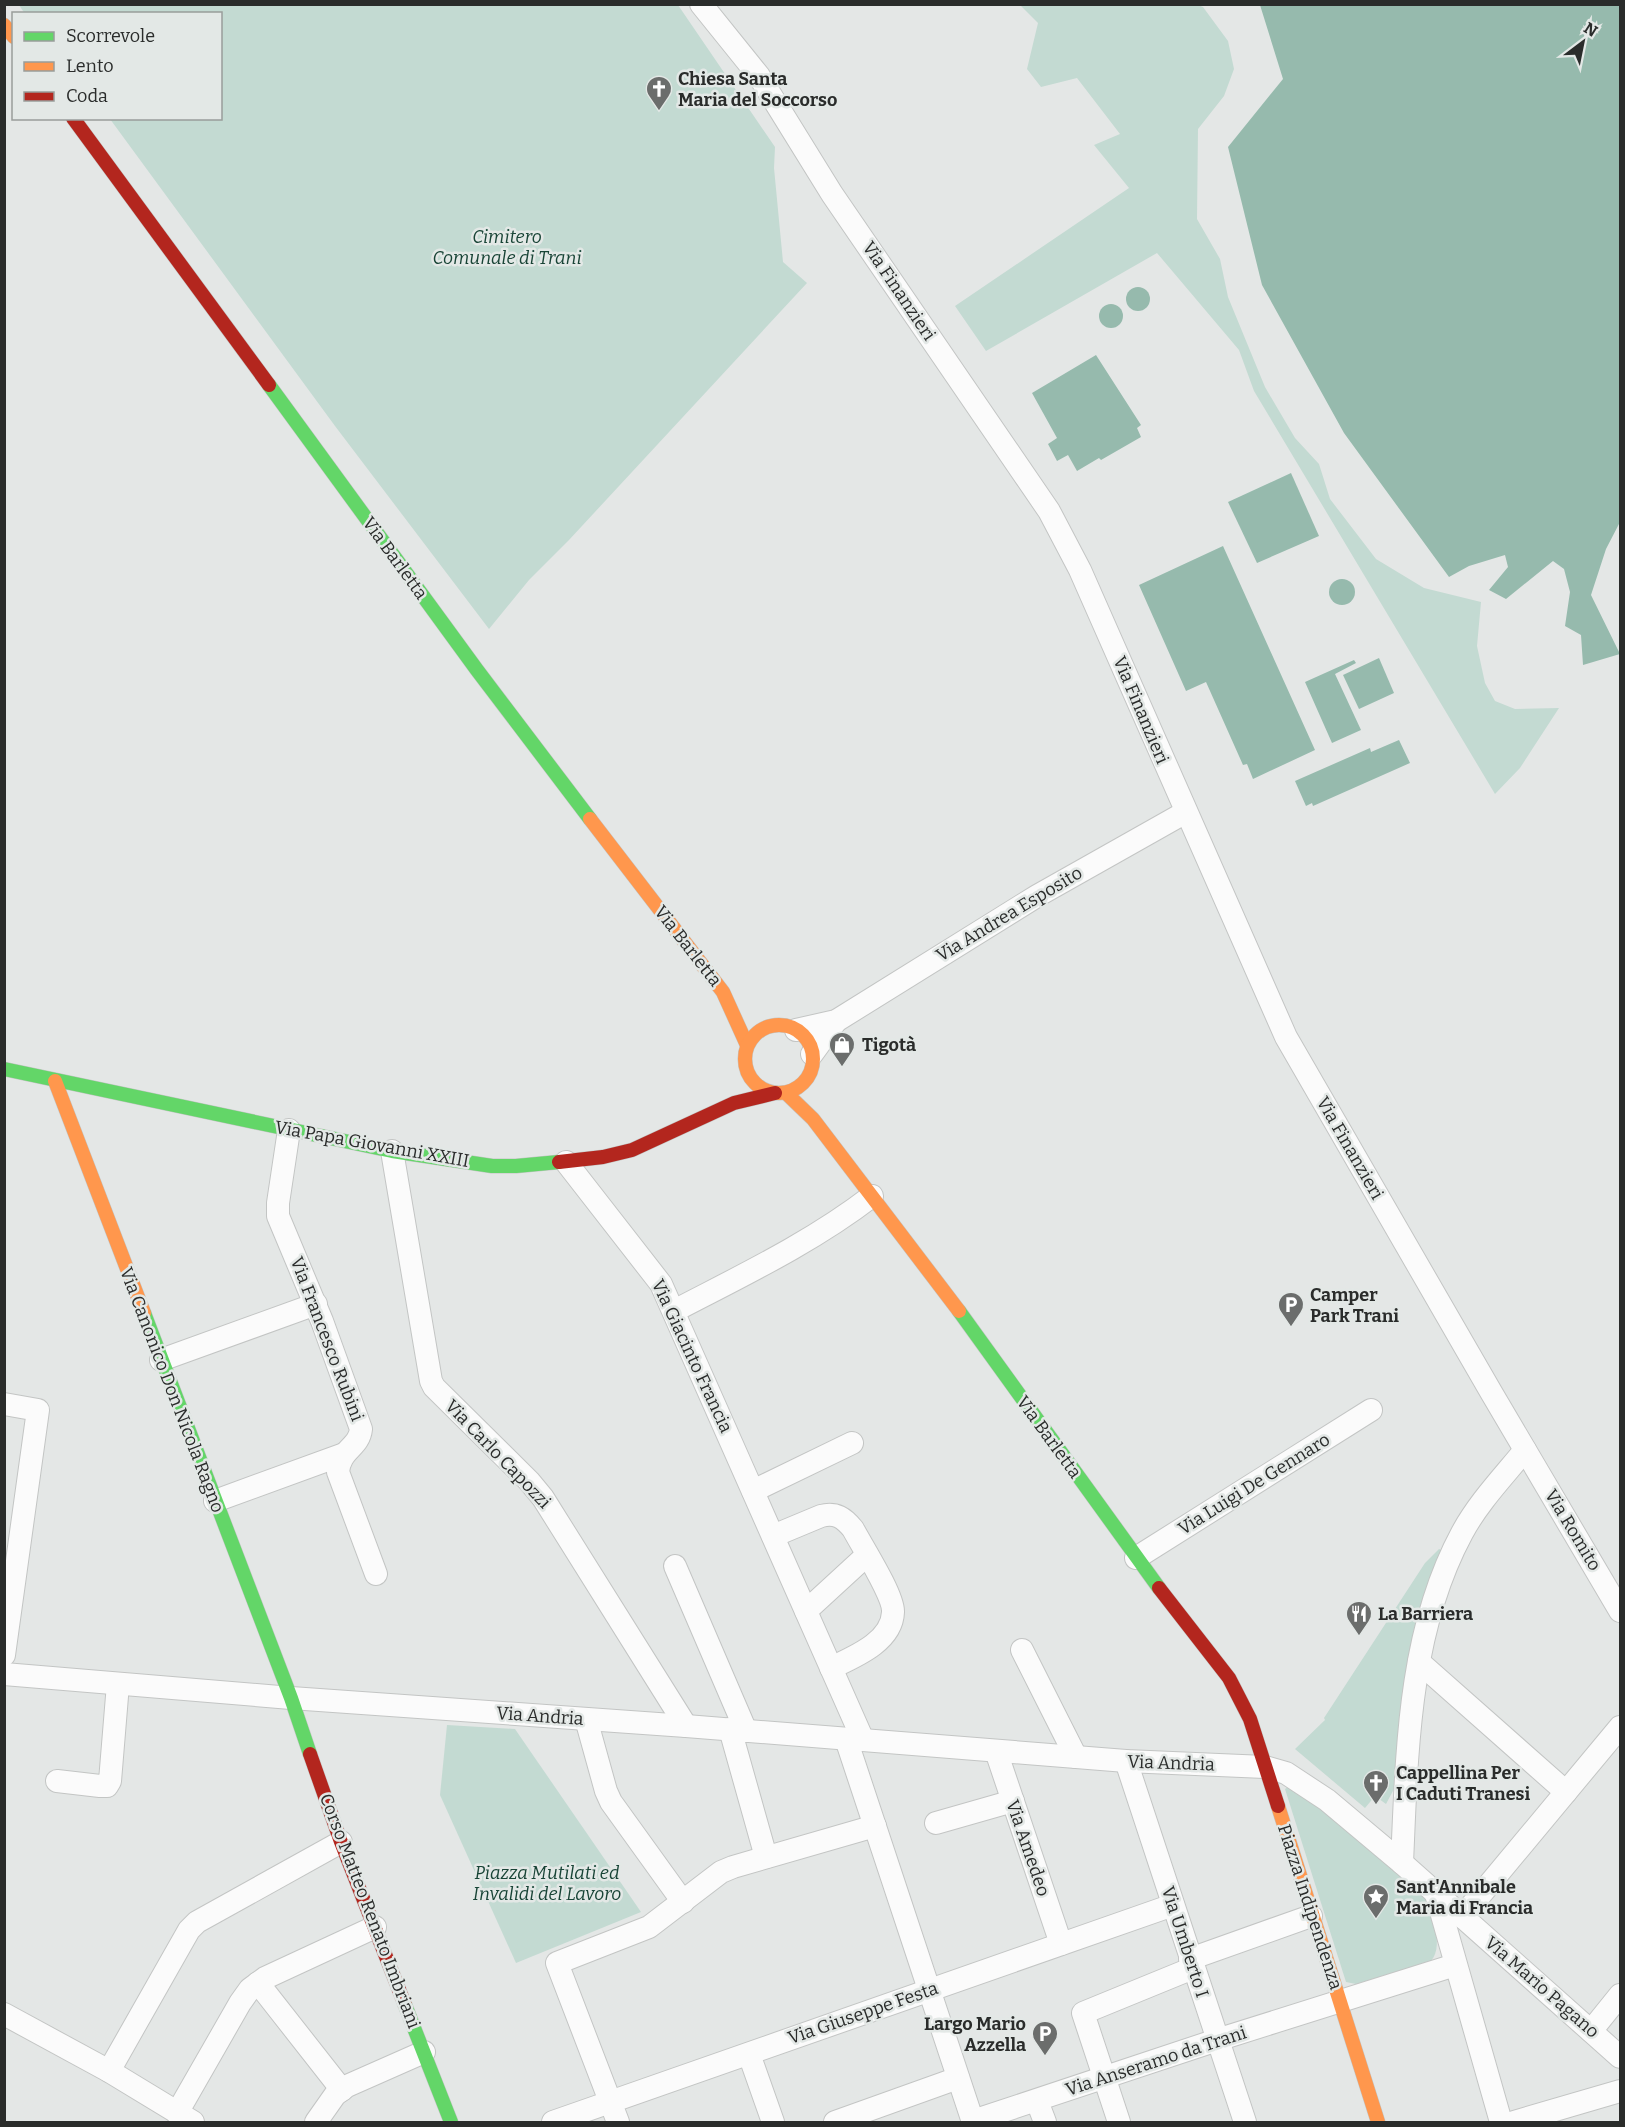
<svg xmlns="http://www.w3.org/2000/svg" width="1625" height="2127" font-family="Bitter,serif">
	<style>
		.green { fill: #c3dad2 }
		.water { fill: #96baad }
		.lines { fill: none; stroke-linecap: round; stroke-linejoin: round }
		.street-casing { stroke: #c3c5c4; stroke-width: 24 }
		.fast-casing { stroke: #c3c5c4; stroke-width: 15 }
		.slow-casing { stroke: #c3c5c4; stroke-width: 15 }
		.jam-casing { stroke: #c3c5c4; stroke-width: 15 }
		.street { stroke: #fbfbfb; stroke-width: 22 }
		.fast { stroke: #63d668; stroke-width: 14 }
		.slow { stroke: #ff974d; stroke-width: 14 }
		.jam { stroke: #b3261e; stroke-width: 14 }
		.labels { text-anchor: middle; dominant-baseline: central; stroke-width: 5; stroke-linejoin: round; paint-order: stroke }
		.poi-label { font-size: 18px; font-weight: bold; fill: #2a2c2b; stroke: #e3e8e6; text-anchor: start }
		.park-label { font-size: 18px; font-style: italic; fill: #184436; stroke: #e3e8e6 }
		.street-label { font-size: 18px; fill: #2a2c2b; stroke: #e3e8e6 }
	</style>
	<rect width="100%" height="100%" fill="#e4e7e6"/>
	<g class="green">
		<path d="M469 5H678L775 147 774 168 783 262 807 283 569 540 529 580 489 629 335 426 110 119 220 118V14H25L19 5Z"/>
		<path d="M1198 5 1203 7 1228 41 1234 69 1224 96 1198 129 1197 219 1220 259 1228 297 1265 387 1295 438 1319 464 1330 499 1376 559 1424 588 1481 602 1477 646 1485 683 1495 701 1515 709 1559 708 1520 768 1495 794 1254 391 1239 350 1157 253 986 351 955 306 1129 188 1094 145 1120 134 1077 78 1041 87 1027 69 1038 23 1020 5Z"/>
		<path d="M1439 1549 1445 1552 1413 1641 1394 1789 1386 1804 1375 1796 1365 1808 1295 1749 1325 1720 1324 1718 1425 1563Z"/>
		<path d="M447 1725 515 1729 641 1912 516 1963 440 1795Z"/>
		<path d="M1291 1785 1418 1885C1429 1903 1446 1944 1431 1961L1356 1984 1346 1982 1285 1789Z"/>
	</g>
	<g class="water">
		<path d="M1260 5H1620V522L1606 549 1591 595 1620 654 1583 665 1581 635 1565 626 1570 592 1564 569 1553 561 1506 599 1489 590 1508 567 1505 555 1469 566 1449 577 1344 433 1262 285 1228 147 1283 79Z"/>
		<circle cx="1138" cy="299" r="12"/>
		<circle cx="1111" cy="316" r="12"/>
		<path d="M1096 355 1141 425 1137 428 1141 437 1101 460 1099 458 1077 471 1068 455 1057 461 1048 444 1057 438 1032 393Z"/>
		<path d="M1291 473 1319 536 1257 563 1228 502Z"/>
		<path d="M1223 546 1315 750 1253 779 1247 764 1243 765 1206 682 1186 691 1139 585Z"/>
		<circle cx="1342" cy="592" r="13"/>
		<path d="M1379 658 1394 693 1359 709 1343 675Z"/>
		<path d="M1354 660 1356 663 1335 674 1361 730 1332 743 1305 682Z"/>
		<path d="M1399 740 1410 763 1313 806 1312 803 1306 806 1295 781 1370 748 1371 752Z"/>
	</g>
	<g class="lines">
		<defs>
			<g id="street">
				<path d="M701 4 759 76 832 194 1049 511 1080 570 1286 1037 1491 1392 1620 1611"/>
				<path d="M796 1030 836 1021 1037 896 1186 812"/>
				<path d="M812 1054 836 1021"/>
				<path d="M289 1130 278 1203V1216L322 1321 361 1429C359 1448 340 1449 338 1472L376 1574"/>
				<path d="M392 1151 431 1381 434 1387 529 1481 543 1498 686 1726"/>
				<path d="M566 1162 661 1284 863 1740"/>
				<path d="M674 1311C741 1276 811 1243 872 1196"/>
				<path d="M161 1360 316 1304"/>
				<path d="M4 1404 38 1410 4 1655"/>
				<path d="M753 1491 852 1443"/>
				<path d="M215 1501 344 1454"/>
				<path d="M773 1536 821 1516C836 1512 844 1518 853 1529 862 1546 894 1596 893 1612 892 1642 854 1657 831 1668"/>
				<path d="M1136 1558 1371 1410"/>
				<path d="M675 1566 746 1731"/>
				<path d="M806 1611 867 1555"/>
				<path d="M1022 1650 1076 1757"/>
				<path d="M1419 1662 1566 1792"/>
				<path d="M4 1674 291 1698 686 1726 1126 1761 1265 1767 1286 1773 1327 1800 1402 1863 1620 2057"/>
				<path d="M586 1719 606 1791 611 1802 683 1902"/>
				<path d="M730 1729 766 1857"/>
				<path d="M846 1739 973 2122"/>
				<path d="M996 1751 1061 1944"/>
				<path d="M1126 1761 1245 2122"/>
				<path d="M57 1781 100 1786H107L110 1781 118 1684"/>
				<path d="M936 1823 1013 1801"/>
				<path d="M1402 1863C1407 1753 1408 1633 1462 1533 1478 1503 1503 1477 1525 1450"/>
				<path d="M1436 1894 1501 2122"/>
				<path d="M1462 1917 1620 1727"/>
				<path d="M1190 1959 1311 1916"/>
				<path d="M258 1983 342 2090"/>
				<path d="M4 2014 109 2071 193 2122"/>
				<path d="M1591 2031 1620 1995"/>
				<path d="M749 2054 773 2122"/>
				<path d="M109 2071 189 1930 197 1922 341 1842"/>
				<path d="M1037 2101 1045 2122"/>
				<path d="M177 2113 240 2003 250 1989 265 1978 375 1927"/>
				<path d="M973 2121 1217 2040 1455 1965"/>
				<path d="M316 2122 335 2095 347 2086 424 2052"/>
				<path d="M553 2122 1173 1905"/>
				<path d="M618 2122 557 1963 649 1927 721 1872 733 1867 875 1826"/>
				<path d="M835 2122 958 2078"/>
				<path d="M1119 2122 1083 2013 1193 1968"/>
				<path d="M1514 2122 1620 2091"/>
			</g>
			<g id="fast">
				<path d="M269 385 477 670 590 819"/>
				<path d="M4 1069 392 1151 492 1166H516L559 1162"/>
				<path d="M959 1311 1159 1588"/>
				<path d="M144 1313 291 1698 310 1754"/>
				<path d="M405 2005 451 2122"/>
			</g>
			<g id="slow">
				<path d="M4 25 14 37"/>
				<path d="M590 819 723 992 747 1045"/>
				<circle cx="779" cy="1059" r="34"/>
				<path d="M55 1081 144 1313"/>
				<path d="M786 1093 813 1119 959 1311"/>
				<path d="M1278 1806 1378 2122"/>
			</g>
			<g id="jam">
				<path d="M73 118 269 385"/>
				<path d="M559 1162 603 1157 632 1150 734 1103 775 1093"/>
				<path d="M1159 1588 1229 1678 1250 1719 1278 1806"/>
				<path d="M310 1754 341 1842 405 2005"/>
			</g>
		</defs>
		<use href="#street" class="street-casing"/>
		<use href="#fast" class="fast-casing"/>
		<use href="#slow" class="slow-casing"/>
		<use href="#jam" class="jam-casing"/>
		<use href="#street" class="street"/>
		<use href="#fast" class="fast"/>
		<use href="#slow" class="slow"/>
		<use href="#jam" class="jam"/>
	</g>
	<defs>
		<symbol id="church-pin" viewBox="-11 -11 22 30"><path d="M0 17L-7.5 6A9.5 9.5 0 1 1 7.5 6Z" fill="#6b6d6c" stroke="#e3e8e6"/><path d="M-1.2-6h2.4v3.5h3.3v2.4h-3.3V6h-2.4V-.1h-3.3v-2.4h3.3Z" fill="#fff"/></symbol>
		<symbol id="shop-pin" viewBox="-11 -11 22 30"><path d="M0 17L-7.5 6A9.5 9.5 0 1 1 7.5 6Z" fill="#6b6d6c" stroke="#e3e8e6"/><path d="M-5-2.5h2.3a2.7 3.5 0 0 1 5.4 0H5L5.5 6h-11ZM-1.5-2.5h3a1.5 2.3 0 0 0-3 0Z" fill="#fff"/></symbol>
		<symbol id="parking-pin" viewBox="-11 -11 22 30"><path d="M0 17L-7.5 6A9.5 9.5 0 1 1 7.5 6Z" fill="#6b6d6c" stroke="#e3e8e6"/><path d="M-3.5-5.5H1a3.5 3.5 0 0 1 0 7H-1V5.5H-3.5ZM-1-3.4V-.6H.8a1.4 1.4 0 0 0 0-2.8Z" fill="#fff"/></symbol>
		<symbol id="restaurant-pin" viewBox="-11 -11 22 30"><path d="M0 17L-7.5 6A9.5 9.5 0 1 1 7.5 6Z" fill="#6b6d6c" stroke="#e3e8e6"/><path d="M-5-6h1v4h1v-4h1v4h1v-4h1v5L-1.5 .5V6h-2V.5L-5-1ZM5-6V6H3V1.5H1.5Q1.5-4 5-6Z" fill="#fff"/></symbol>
		<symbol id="sight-pin" viewBox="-11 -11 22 30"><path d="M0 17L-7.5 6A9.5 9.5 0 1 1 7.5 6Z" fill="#6b6d6c" stroke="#e3e8e6"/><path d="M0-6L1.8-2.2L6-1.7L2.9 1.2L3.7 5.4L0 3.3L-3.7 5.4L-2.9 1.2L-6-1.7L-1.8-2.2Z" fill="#fff"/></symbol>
	</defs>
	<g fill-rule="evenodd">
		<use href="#church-pin" x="644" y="74" width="30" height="40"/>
		<use href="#shop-pin" x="827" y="1030" width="30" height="40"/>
		<use href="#parking-pin" x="1276" y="1290" width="30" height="40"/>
		<use href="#restaurant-pin" x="1344" y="1599" width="30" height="40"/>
		<use href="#church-pin" x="1361" y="1768" width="30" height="40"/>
		<use href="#sight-pin" x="1361" y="1882" width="30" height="40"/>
		<use href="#parking-pin" x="1030" y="2019" width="30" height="40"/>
	</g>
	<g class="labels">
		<g class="poi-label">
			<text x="678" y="79">Chiesa Santa<tspan x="678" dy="21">Maria del Soccorso</tspan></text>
			<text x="862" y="1045">Tigotà</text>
			<text x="1310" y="1295">Camper<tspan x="1310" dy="21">Park Trani</tspan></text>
			<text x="1378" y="1614">La Barriera</text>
			<text x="1396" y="1773">Cappellina Per<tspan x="1396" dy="21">I Caduti Tranesi</tspan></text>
			<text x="1396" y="1887">Sant'Annibale<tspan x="1396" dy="21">Maria di Francia</tspan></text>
			<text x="1026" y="2024" text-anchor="end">Largo Mario<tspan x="1026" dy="21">Azzella</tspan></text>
		</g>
		<g class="park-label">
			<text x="507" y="237">Cimitero<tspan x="507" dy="21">Comunale di Trani</tspan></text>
			<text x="547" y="1873">Piazza Mutilati ed<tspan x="547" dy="21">Invalidi del Lavoro</tspan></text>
		</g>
		<g class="street-label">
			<text transform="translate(899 291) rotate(56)">Via Finanzieri</text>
			<text transform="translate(395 558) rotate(54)">Via Barletta</text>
			<text transform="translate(1141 710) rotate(67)">Via Finanzieri</text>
			<text transform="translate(1009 914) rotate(-31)">Via Andrea Esposito</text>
			<text transform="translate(688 946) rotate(52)">Via Barletta</text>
			<text transform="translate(372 1144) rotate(10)">Via Papa Giovanni XXIII</text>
			<text transform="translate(1350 1148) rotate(60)">Via Finanzieri</text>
			<text transform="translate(327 1339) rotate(69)">Via Francesco Rubini</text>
			<text transform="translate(692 1356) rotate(65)">Via Giacinto Francia</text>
			<text transform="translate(172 1390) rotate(69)">Via Canonico Don Nicola Ragno</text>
			<text transform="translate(1049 1437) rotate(54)">Via Barletta</text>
			<text transform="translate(498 1454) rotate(46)">Via Carlo Capozzi</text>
			<text transform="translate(1254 1484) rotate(-32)">Via Luigi De Gennaro</text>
			<text transform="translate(1573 1530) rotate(59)">Via Romito</text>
			<text transform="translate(540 1716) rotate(4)">Via Andria</text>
			<text transform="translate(1171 1763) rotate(2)">Via Andria</text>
			<text transform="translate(1028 1848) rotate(71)">Via Amedeo</text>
			<text transform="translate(1310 1907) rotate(72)">Piazza Indipendenza</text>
			<text transform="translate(370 1911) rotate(69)">Corso Matteo Renato Imbriani</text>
			<text transform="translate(1185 1942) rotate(72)">Via Umberto I</text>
			<text transform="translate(1542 1987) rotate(41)">Via Mario Pagano</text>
			<text transform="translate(863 2013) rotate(-19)">Via Giuseppe Festa</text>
			<text transform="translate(1156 2061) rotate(-18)">Via Anseramo da Trani</text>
		</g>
	</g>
	<rect width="1625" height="2127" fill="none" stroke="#2a2c2b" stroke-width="12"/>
	<rect x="12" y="12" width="210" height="108" fill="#e3e8e6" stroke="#999d9b" stroke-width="1.5"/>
	<rect x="24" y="32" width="30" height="9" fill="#63d668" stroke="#999d9b" stroke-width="1.5"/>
	<text x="66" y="42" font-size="18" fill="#2a2c2b">Scorrevole</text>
	<rect x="24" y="62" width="30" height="9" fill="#ff974d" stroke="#999d9b" stroke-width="1.5"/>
	<text x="66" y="72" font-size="18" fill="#2a2c2b">Lento</text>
	<rect x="24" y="92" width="30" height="9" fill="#b3261e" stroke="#999d9b" stroke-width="1.5"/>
	<text x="66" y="102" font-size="18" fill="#2a2c2b">Coda</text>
	<g transform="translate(1583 42) rotate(32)" stroke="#e3e8e6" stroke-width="4.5" paint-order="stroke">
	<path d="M0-4.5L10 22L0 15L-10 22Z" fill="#2a2c2b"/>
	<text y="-9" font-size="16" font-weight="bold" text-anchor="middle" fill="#2a2c2b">N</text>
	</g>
</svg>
